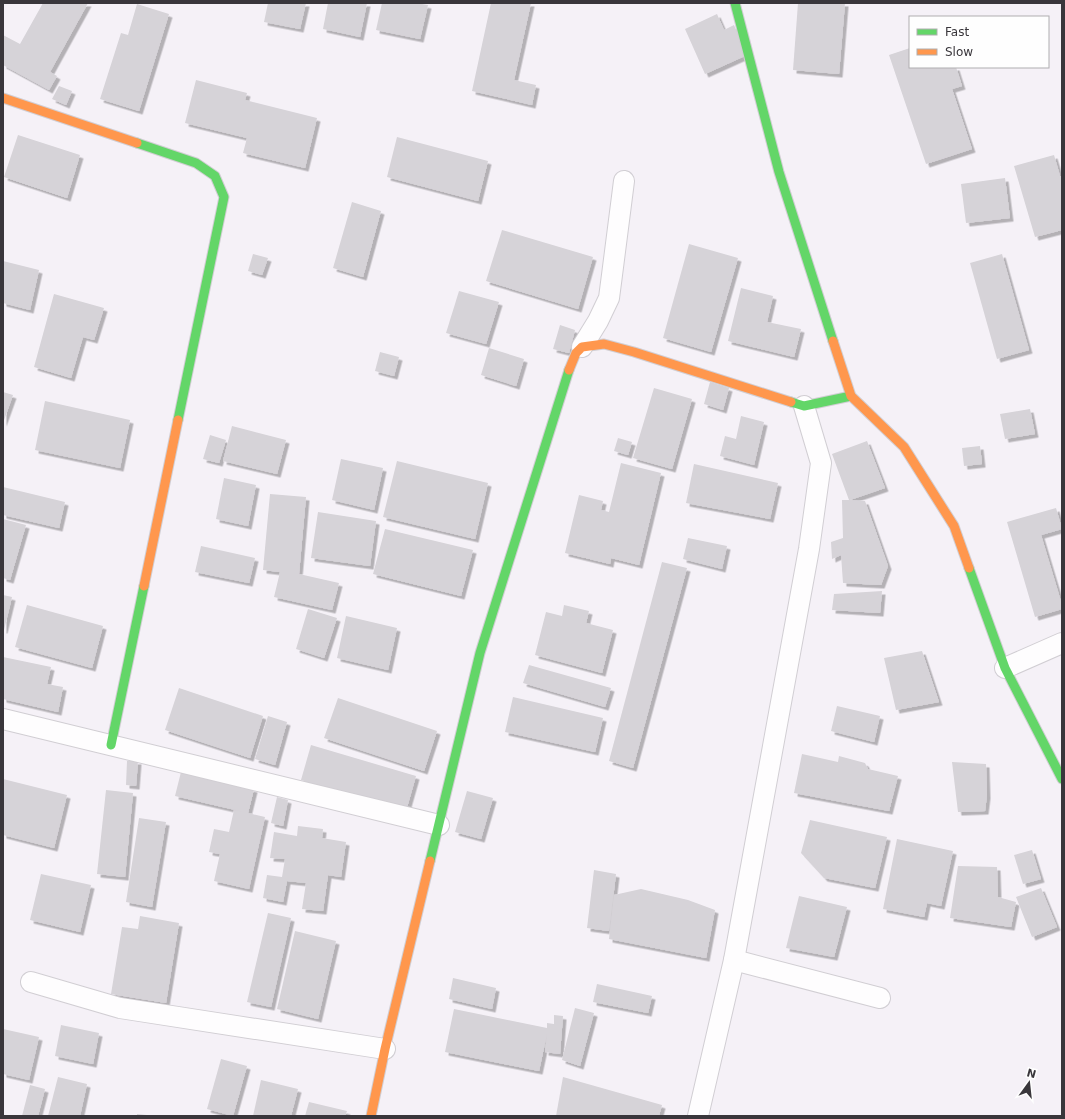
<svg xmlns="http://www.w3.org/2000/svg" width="1065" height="1119" font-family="'DejaVu Sans',sans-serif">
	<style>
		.building { fill: #d6d3d8; filter: url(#shadow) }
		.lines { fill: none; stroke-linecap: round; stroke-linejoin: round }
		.street-casing { stroke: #d1ced3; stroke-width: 22 }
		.fast-casing { stroke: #d1ced3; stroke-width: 11 }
		.slow-casing { stroke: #d1ced3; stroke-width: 11 }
		.street { stroke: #fefdfe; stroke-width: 20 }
		.fast { stroke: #63d668; stroke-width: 9 }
		.slow { stroke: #ff974d; stroke-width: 9 }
	</style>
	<defs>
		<filter id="shadow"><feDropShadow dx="3.5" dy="3.5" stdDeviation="0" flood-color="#0004"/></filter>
	</defs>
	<rect width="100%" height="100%" fill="#f5f1f7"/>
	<g class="building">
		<path d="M43 3H88L50 72 57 76 49 90 3 65V35L20 44Z"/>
		<path d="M268 3H306L300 29 264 22Z"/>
		<path d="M328 3H367L360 37 323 29Z"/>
		<path d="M382 3H416L428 5 420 39 376 30Z"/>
		<path d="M491 3H531L514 80 536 85 532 105 472 91Z"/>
		<path d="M798 3H845L839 74 793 70Z"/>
		<path d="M137 4 169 14 139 111 100 99 121 33 128 35Z"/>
		<path d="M717 14 724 30 734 25 747 55 705 74 685 29Z"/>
		<path d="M910 48V67H956L962 86 952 89 972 149 926 164 889 55Z"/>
		<path d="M196 80 247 93 245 100 317 118 305 168 243 153 247 138 185 123Z"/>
		<path d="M59 86 72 91 66 105 52 99Z"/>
		<path d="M18 135 80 155 67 198 4 177Z"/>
		<path d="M397 137 488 161 478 201 387 177Z"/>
		<path d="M1054 155 1060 176H1062V230L1035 237 1014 166Z"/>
		<path d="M1005 178 1010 218 966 223 961 184Z"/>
		<path d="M352 202 381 211 363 277 333 268Z"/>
		<path d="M502 230 593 257 578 309 486 281Z"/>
		<path d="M689 244 738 258 711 352 663 338Z"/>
		<path d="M253 254 268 258 262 275 248 271Z"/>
		<path d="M1002 254 1029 350 997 359 970 263Z"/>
		<path d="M3 261 39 270 30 310 3 303Z"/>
		<path d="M741 288 773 296 767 322 801 329 794 357 728 341Z"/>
		<path d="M459 291 499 302 486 344 446 333Z"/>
		<path d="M54 294 104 308 94 340 83 337 71 378 34 367Z"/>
		<path d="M560 325 575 330 569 353 553 349Z"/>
		<path d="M489 348 524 359 516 386 481 375Z"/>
		<path d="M380 352 399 357 394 376 375 371Z"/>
		<path d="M710 382 729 388 723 410 704 404Z"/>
		<path d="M654 388 692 399 672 469 633 458Z"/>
		<path d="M3 392 13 395 3 423Z"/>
		<path d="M45 401 130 420 120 468 35 450Z"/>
		<path d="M1030 409 1035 434 1005 439 1000 414Z"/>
		<path d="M741 416 764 422 754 465 720 456 725 436 736 439Z"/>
		<path d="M232 426 286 440 277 474 223 461Z"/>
		<path d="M210 435 226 440 219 463 203 459Z"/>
		<path d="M618 438 632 442 628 455 614 451Z"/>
		<path d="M867 441 885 488 850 500 865 501 888 566 881 585 843 583 841 555 832 559 831 542 843 538 842 500H849L832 454Z"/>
		<path d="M980 446 982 464 964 466 962 448Z"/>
		<path d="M341 459 383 468 374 510 332 500Z"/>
		<path d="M397 461 488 483 475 539 383 517Z"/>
		<path d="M621 463 661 473 639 565 611 558 610 564 565 553 579 495 603 501 601 510 609 512Z"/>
		<path d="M694 464 778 483 770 519 686 503Z"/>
		<path d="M224 478 256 485 248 526 216 519Z"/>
		<path d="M3 487 65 502 59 528 3 515Z"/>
		<path d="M270 494 306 497 299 574 339 583 332 610 274 597 280 572 263 570Z"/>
		<path d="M1056 508 1062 529 1041 535 1062 605V609L1035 617 1007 522Z"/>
		<path d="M318 512 376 521 370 566 311 558Z"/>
		<path d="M3 519 26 525 10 580 3 578Z"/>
		<path d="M385 529 473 550 461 596 373 574Z"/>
		<path d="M688 538 727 546 722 569 683 559Z"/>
		<path d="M201 546 255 558 249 583 195 572Z"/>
		<path d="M662 562 687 568 633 768 609 761Z"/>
		<path d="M882 591 880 613 832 610 834 594Z"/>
		<path d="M3 595 12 597 4 630H3Z"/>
		<path d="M27 605 103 626 92 668 15 647Z"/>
		<path d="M564 605 589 611 586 623 613 630 602 673 535 655 546 612 562 616Z"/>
		<path d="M308 609 337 618 324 658 296 649Z"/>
		<path d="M346 616 397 628 388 670 337 658Z"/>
		<path d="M922 651 939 702 896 710 884 658Z"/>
		<path d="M3 657 51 667 47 684 63 687 58 712 3 699Z"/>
		<path d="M529 665 611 688 605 707 523 683Z"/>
		<path d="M179 688 263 716 250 758 165 730Z"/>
		<path d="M513 697 603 718 595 752 505 732Z"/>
		<path d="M338 698 437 731 424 771 324 738Z"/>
		<path d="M837 706 880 716 874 742 831 731Z"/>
		<path d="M268 716 287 722 275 765 255 759Z"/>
		<path d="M311 745 416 776 406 811 301 780Z"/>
		<path d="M802 754 838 762 839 756 865 763 868 769 898 776 889 811 794 793Z"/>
		<path d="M127 761H138L136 786 126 785Z"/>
		<path d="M952 762 986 764 987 795 985 811 958 812Z"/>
		<path d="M181 772 254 789 248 813 265 817 249 889 214 881 220 854 209 852 214 829 229 832 234 810 244 812 175 796Z"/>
		<path d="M3 779 67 795 54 848 3 835Z"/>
		<path d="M106 790 133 793 125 877 97 874Z"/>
		<path d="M467 791 493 798 481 839 455 832Z"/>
		<path d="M277 797 288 800 283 826 271 823Z"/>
		<path d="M139 818 166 822 152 907 126 902Z"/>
		<path d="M810 820 887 837 875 888 824 878 801 853Z"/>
		<path d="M298 826 323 829 322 838 346 842 341 877 328 875 323 911 302 909 306 883 287 881 283 902 263 898 267 875 282 877 285 859 270 858 274 832 297 836Z"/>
		<path d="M897 839 953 851 941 906 927 903 924 917 883 909Z"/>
		<path d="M1032 850 1041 879 1023 884 1014 855Z"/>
		<path d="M958 866 997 867 998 897 1016 902 1011 927 950 918Z"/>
		<path d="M594 870 616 874 609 931 587 928Z"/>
		<path d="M41 874 91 885 80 932 30 920Z"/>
		<path d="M1041 888 1057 927 1032 937 1016 897Z"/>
		<path d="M641 889 688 900 715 910 706 958 609 939 614 895Z"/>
		<path d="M799 896 847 907 834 957 786 948Z"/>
		<path d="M268 913 291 918 271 1007 247 1002Z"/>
		<path d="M140 916 179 923 166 1003 111 994 122 927 138 929Z"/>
		<path d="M295 931 336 941 318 1019 277 1009Z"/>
		<path d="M453 978 496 988 492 1009 449 999Z"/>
		<path d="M597 984 652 996 648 1013 593 1002Z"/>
		<path d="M575 1008 594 1013 580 1066 562 1060Z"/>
		<path d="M454 1009 547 1028V1023L554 1024V1015L563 1016 560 1054 545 1052 547 1034 539 1071 445 1052Z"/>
		<path d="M61 1025 99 1033 93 1064 55 1056Z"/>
		<path d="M3 1029 39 1037 29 1080 3 1074Z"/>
		<path d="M221 1059 247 1066 233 1116 207 1109Z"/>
		<path d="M58 1077 87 1084 80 1116H48Z"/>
		<path d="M563 1077 662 1105 659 1116H556Z"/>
		<path d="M261 1080 298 1089 291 1116H253Z"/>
		<path d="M30 1085 45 1089 38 1116H22Z"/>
		<path d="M309 1102 347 1111 345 1116H305Z"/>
		<path d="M137 1114 147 1115V1116H137Z"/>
	</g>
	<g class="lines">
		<defs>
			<g id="street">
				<path d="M582 347 598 321 609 298 612 275 624 181"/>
				<path d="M1005 668 1062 643"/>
				<path d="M3 719 439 825"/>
				<path d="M734 960 880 998"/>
				<path d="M31 982 120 1008 385 1049"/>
				<path d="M698 1116 734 960 809 549 821 463 804 406"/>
			</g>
			<g id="fast">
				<path d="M735 3 779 172 833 341"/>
				<path d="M137 143 196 163 215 176 224 197 178 420"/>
				<path d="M791 402 804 406 851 396"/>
				<path d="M969 568 1005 668 1062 779"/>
				<path d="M111 745 144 586"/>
				<path d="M430 861 480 653 569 370"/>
			</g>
			<g id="slow">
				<path d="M3 98 137 143"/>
				<path d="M833 341 851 396 904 447 954 526 969 568"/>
				<path d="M569 370 576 353 582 347 604 344 634 352 791 402"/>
				<path d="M144 586 178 420"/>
				<path d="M371 1116 385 1049 430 861"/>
			</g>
		</defs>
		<use href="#street" class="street-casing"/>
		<use href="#fast" class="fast-casing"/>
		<use href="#slow" class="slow-casing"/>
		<use href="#street" class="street"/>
		<use href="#fast" class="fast"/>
		<use href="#slow" class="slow"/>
	</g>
	<rect width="1065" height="1119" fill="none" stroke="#39363b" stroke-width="8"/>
	<rect x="909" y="16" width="140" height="52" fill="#fefefe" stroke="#afaeb0"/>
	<rect x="917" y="29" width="20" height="6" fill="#63d668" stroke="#afaeb0"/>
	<text x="945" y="36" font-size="12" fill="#39363b">Fast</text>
	<rect x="917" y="49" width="20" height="6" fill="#ff974d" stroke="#afaeb0"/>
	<text x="945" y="56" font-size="12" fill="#39363b">Slow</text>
	<g transform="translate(1029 1083) rotate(15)" stroke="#fefefe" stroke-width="3" paint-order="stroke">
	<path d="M0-3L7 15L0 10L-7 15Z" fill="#39363b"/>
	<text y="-6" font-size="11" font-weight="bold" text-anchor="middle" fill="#39363b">N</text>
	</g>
</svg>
